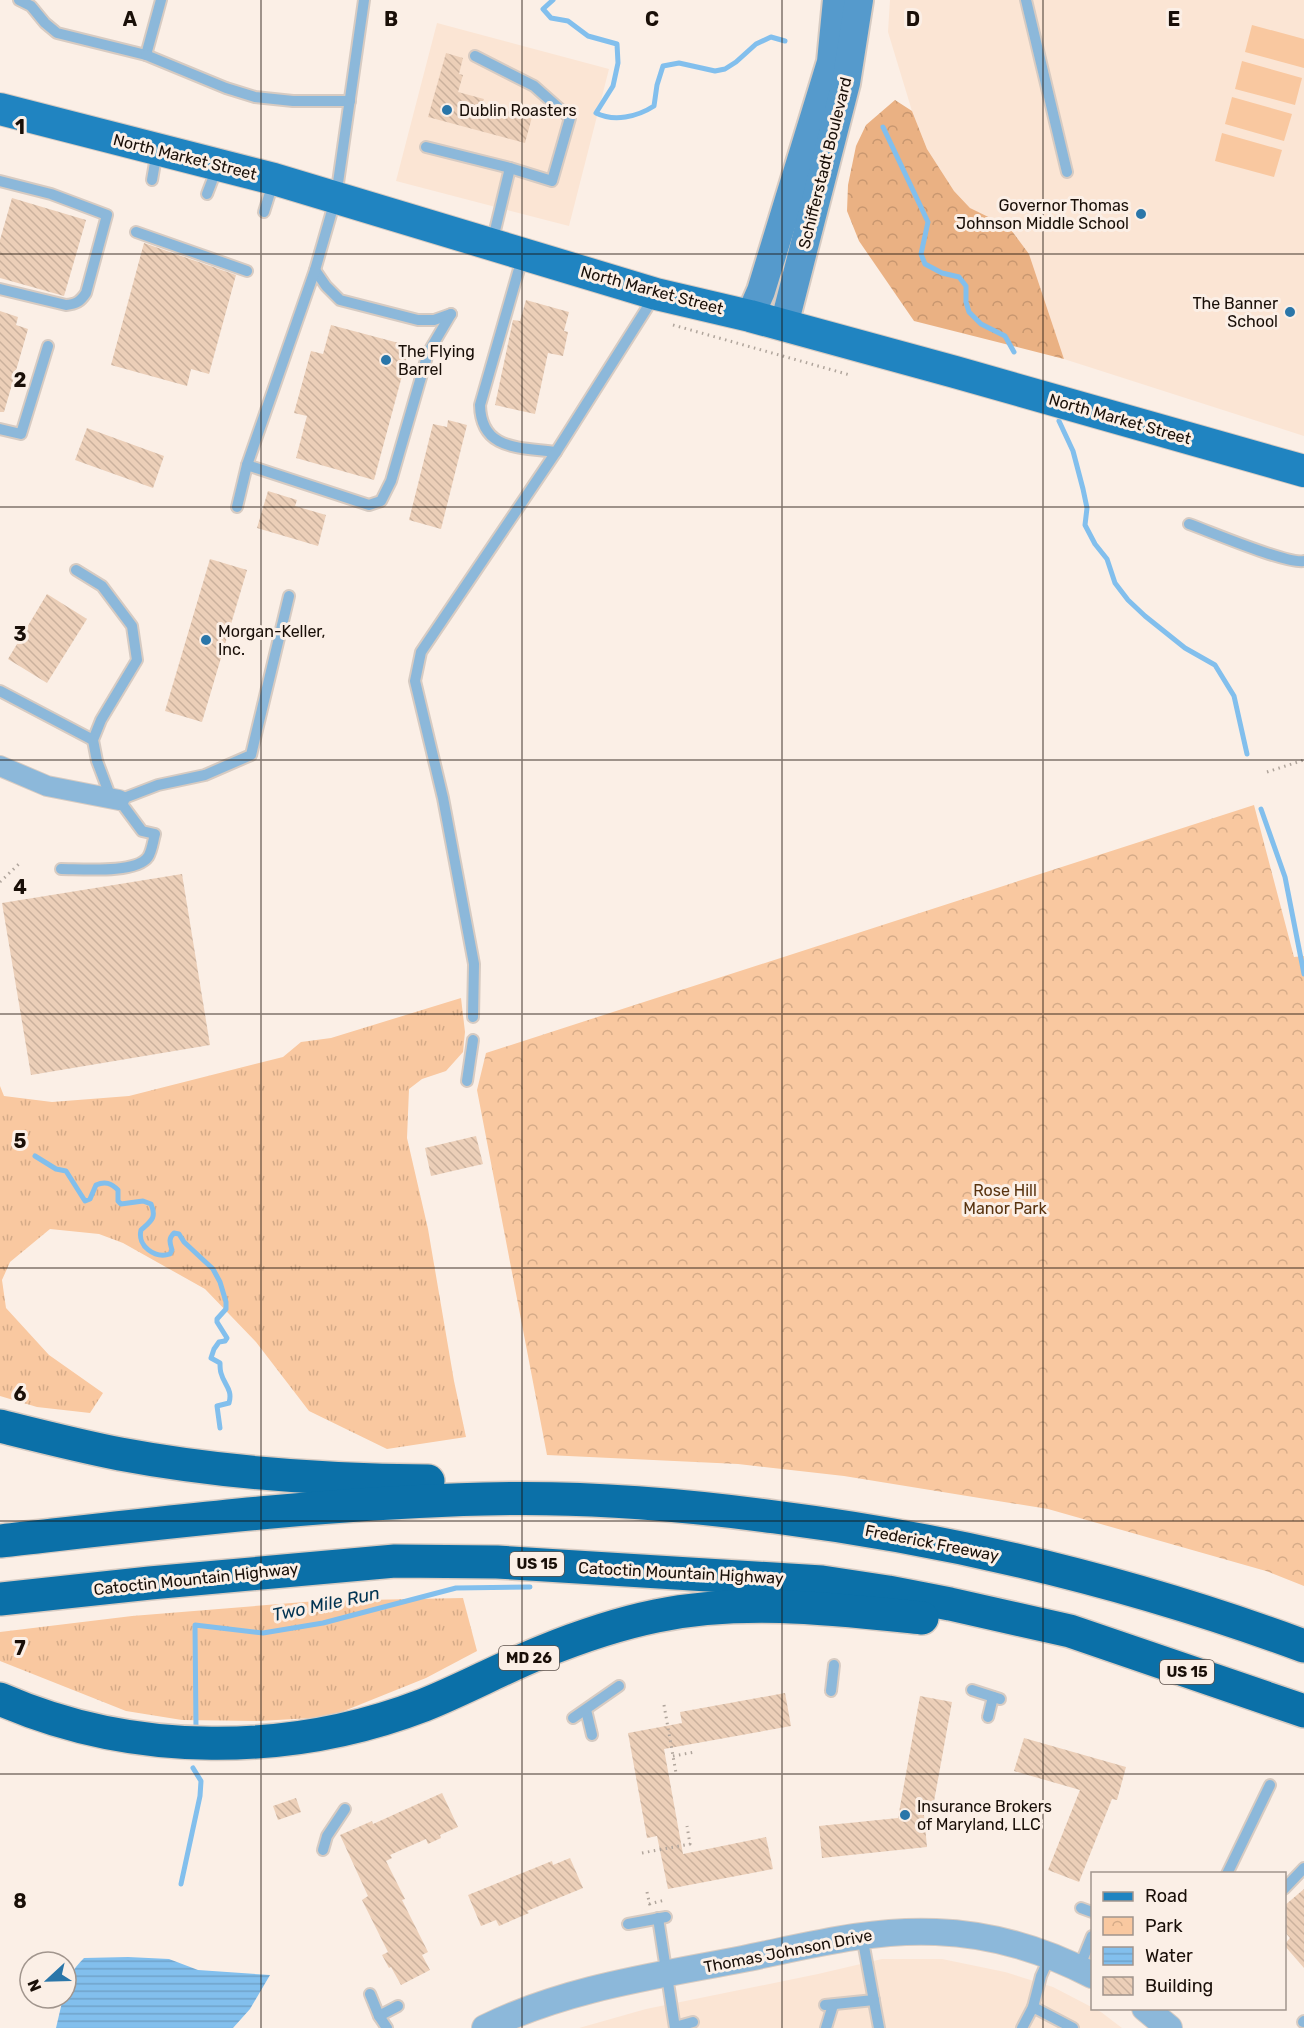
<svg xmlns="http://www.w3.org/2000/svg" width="1304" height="2028" font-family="Rubik,sans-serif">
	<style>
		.built { fill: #fbe5d4 }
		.grass { fill: url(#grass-tufts) }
		.forest { fill: url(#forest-crowns) }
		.park { fill: url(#park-crowns) }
		.pitch { fill: #f9c8a0 }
		.water { fill: url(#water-rules) }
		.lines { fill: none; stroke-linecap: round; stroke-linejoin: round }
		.stream { stroke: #82bfed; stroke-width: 5 }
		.building { fill: url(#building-back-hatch) }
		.service-casing { stroke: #d7cbc2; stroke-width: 14 }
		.minor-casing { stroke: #d7cbc2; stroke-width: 22 }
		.tertiary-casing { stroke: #d7cbc2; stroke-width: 28 }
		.secondary-casing { stroke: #d7cbc2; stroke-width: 32 }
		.primary-casing { stroke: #d7cbc2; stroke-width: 34 }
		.motorway-casing { stroke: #d7cbc2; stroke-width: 36 }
		.path { stroke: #b0a59c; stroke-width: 3; stroke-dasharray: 1.5 4.5; stroke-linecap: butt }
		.service { stroke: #8cb8da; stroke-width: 10 }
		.minor { stroke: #8cb8da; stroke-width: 20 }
		.tertiary { stroke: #8cb8da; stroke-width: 26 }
		.secondary { stroke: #559acc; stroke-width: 28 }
		.primary { stroke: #2084c1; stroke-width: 32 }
		.motorway { stroke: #0b70a8; stroke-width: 33 }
		.grid { fill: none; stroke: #190f08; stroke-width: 1.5; stroke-opacity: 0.55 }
		.poi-dot { fill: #2a76a9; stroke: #fbefe6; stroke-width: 2 }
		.labels { text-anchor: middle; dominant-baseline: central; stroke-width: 6; stroke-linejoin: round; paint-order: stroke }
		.shield { fill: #fbefe6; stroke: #5d524b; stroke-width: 1.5 }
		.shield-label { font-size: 15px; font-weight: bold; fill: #190f08 }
		.poi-label { font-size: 16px; fill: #190f08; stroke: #fbefe6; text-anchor: start }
		.street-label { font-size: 16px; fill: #190f08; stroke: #fbefe6 }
		.park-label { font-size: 16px; fill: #58330f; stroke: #fbefe6 }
		.water-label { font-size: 18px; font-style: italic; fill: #013351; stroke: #fbefe6 }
		.grid-label { font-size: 20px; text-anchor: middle; font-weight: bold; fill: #190f08; stroke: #fbefe6; stroke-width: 6; stroke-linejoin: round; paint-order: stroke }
	</style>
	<defs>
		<pattern id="grass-tufts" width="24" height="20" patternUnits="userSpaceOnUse" patternTransform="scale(1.5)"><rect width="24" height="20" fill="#f9c8a0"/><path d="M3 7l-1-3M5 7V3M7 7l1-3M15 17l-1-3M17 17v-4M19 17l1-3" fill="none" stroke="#d5ab88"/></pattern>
		<pattern id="forest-crowns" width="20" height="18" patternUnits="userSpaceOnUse" patternTransform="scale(1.5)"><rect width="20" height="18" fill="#eab183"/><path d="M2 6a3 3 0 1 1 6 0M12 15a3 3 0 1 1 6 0" fill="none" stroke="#c89770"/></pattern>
		<pattern id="park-crowns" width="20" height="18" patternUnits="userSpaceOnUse" patternTransform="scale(1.5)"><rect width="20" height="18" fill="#f9c8a0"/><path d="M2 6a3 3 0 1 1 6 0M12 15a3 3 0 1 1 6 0" fill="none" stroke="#d5ab88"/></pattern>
		<pattern id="water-rules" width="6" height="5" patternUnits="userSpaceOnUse" patternTransform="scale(1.5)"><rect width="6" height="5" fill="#82bfed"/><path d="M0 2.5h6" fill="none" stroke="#70a3ca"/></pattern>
		<pattern id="building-back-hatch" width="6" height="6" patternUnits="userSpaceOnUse" patternTransform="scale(1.5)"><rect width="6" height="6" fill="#eccfb8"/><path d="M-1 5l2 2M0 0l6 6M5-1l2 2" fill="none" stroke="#cab19d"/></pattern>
	</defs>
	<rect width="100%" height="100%" fill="#fbefe6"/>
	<g class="built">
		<path d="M890 0H1304V436L1064 359 1029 254 1009 227 970 208 954 191 927 149 912 111 888 32Z"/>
		<path d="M437 23 609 69 569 226 396 181Z"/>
		<path d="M882 1959H942L1005 1972 1053 1987 1101 2012 1122 2028H579L646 2009 818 1974Z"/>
	</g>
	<g class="grass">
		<path d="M461 998 465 1032 463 1052 446 1071 422 1079 409 1089 407 1138 428 1229 454 1381 466 1437 387 1449 309 1411 256 1342 205 1289 123 1243 99 1234 50 1229 10 1262 2 1280 6 1308 49 1355 103 1393 90 1413 37 1407 0 1396V1086L4 1096 52 1102 129 1096 283 1057 301 1042 331 1038Z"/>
		<path d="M463 1598 477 1651 426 1678 329 1717 260 1721 182 1720 126 1711 0 1661V1632L132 1616 317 1601Z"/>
	</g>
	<path class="forest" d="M895 100 912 111 927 149 954 191 970 208 1009 227 1029 254 1064 359 914 321 859 241 847 211 848 185 856 146 866 125Z"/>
	<path class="park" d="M1254 805 1294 957 1304 956V1586L1266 1571 1048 1509 844 1476 738 1464 547 1455 477 1090 486 1053Z"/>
	<g class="pitch">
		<path d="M1252 25 1304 39V68L1245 52Z"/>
		<path d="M1242 61 1302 78 1295 105 1235 89Z"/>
		<path d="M1232 97 1292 114 1284 141 1225 124Z"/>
		<path d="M1222 133 1282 150 1274 177 1215 161Z"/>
	</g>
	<path class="water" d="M128 1957 169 1959 198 1970 270 1975 250 2009 233 2028H56L63 1998H66C66 1980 72 1970 84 1958Z"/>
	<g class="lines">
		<g class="stream">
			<path d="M553 0 543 9 551 18 568 21 588 36 617 44 618 63 613 86 596 113C614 122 637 117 654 106L657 85 663 66 679 63 715 71 725 69 736 62 756 44 771 37 785 41"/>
			<path d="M883 127 928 222 921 254 925 264 942 273 959 277 966 286V302L969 312 981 324 1005 336 1014 352"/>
			<path d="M1059 421 1073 451 1083 489 1087 508 1085 525 1095 544 1107 559 1115 583 1128 600 1145 616 1185 648 1215 665 1234 696 1247 754"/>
			<path d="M1261 809 1285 877 1304 974"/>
			<path d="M35 1156 56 1169 66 1171 85 1201 90 1199 96 1185C105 1181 111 1183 118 1190V1201L121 1204 143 1201 151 1204C157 1218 151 1221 141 1230 137 1246 155 1259 170 1254L172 1250C170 1243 168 1239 174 1233L179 1234 184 1242 213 1269 220 1282 226 1302V1309L217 1319V1322L227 1338 225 1341 219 1342 214 1349 211 1358 220 1363C220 1366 220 1370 221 1373 224 1385 233 1389 229 1403L217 1406 220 1428"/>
			<path d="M196 1729 195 1625 263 1633 323 1623 456 1588 530 1587"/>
			<path d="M181 1884 200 1796 201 1781 193 1768"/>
		</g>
	</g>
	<g class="building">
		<path d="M446 53 463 58 459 74 463 75 458 92 484 99 482 104 532 117 525 143 428 117Z"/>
		<path d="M12 198 86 220 64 296 0 278V240Z"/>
		<path d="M144 243 236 275 209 374 191 369 187 386 111 365Z"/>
		<path d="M526 300 569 312 564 331 568 332 563 356 548 353 535 414 495 405 513 320 520 321Z"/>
		<path d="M0 311 18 317 16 325 28 329 4 412H0Z"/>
		<path d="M331 325 410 346 374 480 296 458 307 416 294 413 311 351 323 354Z"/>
		<path d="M448 420 467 425 441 529 409 520 433 424 447 427Z"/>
		<path d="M87 428 164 456 153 488 75 460Z"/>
		<path d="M268 491 297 500 295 506 326 515 318 546 257 528Z"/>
		<path d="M210 559 247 570 202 722 165 711Z"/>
		<path d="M47 594 87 619 47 683 8 659Z"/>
		<path d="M182 874 210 1045 31 1075 2 903Z"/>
		<path d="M476 1136 483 1164 431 1176 425 1148Z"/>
		<path d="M785 1693 791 1726 664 1749 683 1854 766 1837 773 1869 668 1889 657 1836 647 1838 628 1733 682 1723 680 1712Z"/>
		<path d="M920 1696 952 1702 933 1807 923 1805 927 1847 822 1858 819 1826 898 1818Z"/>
		<path d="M1024 1738 1126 1767 1117 1800 1112 1799 1079 1882 1048 1870 1080 1790 1014 1771Z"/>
		<path d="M442 1793 458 1827 440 1835 441 1838 428 1844 426 1839 390 1855 392 1858 386 1861 405 1899 402 1900 428 1952 422 1955 430 1970 401 1985 391 1967 389 1968 382 1955 388 1952 362 1900 368 1896 340 1835 372 1821 373 1824Z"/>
		<path d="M296 1798 301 1812 278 1820 273 1806Z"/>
		<path d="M570 1858 583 1888 527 1911 529 1913 499 1926 496 1920 481 1926 468 1895 552 1861 553 1865Z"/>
		<path d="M1304 1889V1968L1284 1945 1290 1938 1284 1931V1906Z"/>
	</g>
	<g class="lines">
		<defs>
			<g id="service">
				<path d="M19 0 31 6 45 23 57 33 146 55 161 0"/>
				<path d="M1026 0 1067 172"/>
				<path d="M146 55 226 88 255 97 293 101H350"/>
				<path d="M426 147 510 168 552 181 570 118 534 86 475 56"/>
				<path d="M152 180 157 151"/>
				<path d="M0 181 51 194 107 215 86 293C80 302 76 304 66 305L0 289"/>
				<path d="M207 194 217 168"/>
				<path d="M264 212 273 183"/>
				<path d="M136 232 247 271"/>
				<path d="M492 243 510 168"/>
				<path d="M523 255 480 405C481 451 520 447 556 452"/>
				<path d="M315 270 326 286 340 300 418 320H434L451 314"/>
				<path d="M0 429 21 434 48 346"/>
				<path d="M247 465 369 505 381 501 391 481 428 353 451 314"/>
				<path d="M237 507 247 465 315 270 336 197 364 0"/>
				<path d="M1189 524C1209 531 1288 565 1304 561"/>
				<path d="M76 570 102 586 132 626 137 660 101 720 93 740 97 761 111 798"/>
				<path d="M0 691 93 740"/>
				<path d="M61 869C81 869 136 874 148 857 152 851 153 841 155 834L142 831 119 800 158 785 205 775 251 755 289 596"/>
				<path d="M473 1017 474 964 443 798 415 681 421 652 556 452 654 297"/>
				<path d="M467 1081 473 1040"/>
				<path d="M972 1690 1000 1699"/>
				<path d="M831 1691 834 1665"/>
				<path d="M586 1710 592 1735"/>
				<path d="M988 1717 993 1697"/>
				<path d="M573 1718 619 1686"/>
				<path d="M323 1850 327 1836 345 1809"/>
				<path d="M1227 1874 1270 1785"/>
				<path d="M1284 1889 1304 1868"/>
				<path d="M1081 1908 1092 1912"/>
				<path d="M658 1918 675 2028"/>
				<path d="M628 1924 666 1917"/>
				<path d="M862 1936 879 2028"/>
				<path d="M1079 1968 1092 1936"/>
				<path d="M370 1994 379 2016 387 2028"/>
				<path d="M825 2005 874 2000"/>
				<path d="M1033 2007 1073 2028"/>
				<path d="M379 2016 398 2006"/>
				<path d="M1303 2022 1304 2021"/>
				<path d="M675 2027 693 2022"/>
				<path d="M826 2028 833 2005"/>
				<path d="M1022 2028 1033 2007 1041 1976 1050 1956"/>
			</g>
			<path id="minor" d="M0 766 47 786 119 800"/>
			<g id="tertiary">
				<path d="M1145 2008 1169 2028"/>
				<path d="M485 2028C566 1988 656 1976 743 1959 807 1946 871 1929 936 1932 991 1934 1044 1950 1092 1975"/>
			</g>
			<g id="secondary">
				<path d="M750 316 761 291 831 62 837 0"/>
				<path d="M784 325 846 83 859 0"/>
			</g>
			<path id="primary" d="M0 109 274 179 656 294 750 316 955 372 1304 471"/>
			<g id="motorway">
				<path d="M0 1426C40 1436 79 1446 120 1454 221 1473 325 1480 428 1481"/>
				<path d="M0 1541C161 1523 322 1503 484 1499 581 1496 679 1504 775 1517 956 1540 1133 1583 1304 1646"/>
				<path d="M0 1599 150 1583 395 1561 497 1562 822 1582 888 1592 950 1604 1070 1631 1304 1711"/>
				<path d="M0 1699C133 1757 289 1757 424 1705 464 1689 502 1668 542 1652 579 1637 617 1624 656 1616 744 1598 834 1609 922 1618"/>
			</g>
		</defs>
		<use href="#service" class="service-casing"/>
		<use href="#minor" class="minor-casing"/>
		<use href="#tertiary" class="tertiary-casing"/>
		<use href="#secondary" class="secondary-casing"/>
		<use href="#primary" class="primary-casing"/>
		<use href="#motorway" class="motorway-casing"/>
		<g class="path">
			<path d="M673 325 850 375"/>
			<path d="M1267 772 1304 760"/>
			<path d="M0 882 21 862"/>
			<path d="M664 1705 676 1773"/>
			<path d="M673 1756 695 1752"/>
			<path d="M642 1853 690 1844 687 1826"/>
			<path d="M647 1892 650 1906"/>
			<path d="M649 1904 665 1900"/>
		</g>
		<use href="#service" class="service"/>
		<use href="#minor" class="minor"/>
		<use href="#tertiary" class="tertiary"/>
		<use href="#secondary" class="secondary"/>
		<use href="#primary" class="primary"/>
		<use href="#motorway" class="motorway"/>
	</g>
	<path class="grid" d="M261 0V2028M522 0V2028M782 0V2028M1043 0V2028M0 254H1304M0 507H1304M0 760H1304M0 1014H1304M0 1268H1304M0 1521H1304M0 1774H1304"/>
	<g class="poi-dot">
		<circle cx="447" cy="110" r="6"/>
		<circle cx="1141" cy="214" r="6"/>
		<circle cx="1290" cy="312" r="6"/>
		<circle cx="386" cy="360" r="6"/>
		<circle cx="206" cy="640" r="6"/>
		<circle cx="905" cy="1815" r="6"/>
	</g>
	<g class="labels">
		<g class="shield">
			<rect x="510" y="1552" width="54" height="24" rx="4.5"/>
			<rect x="499" y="1646" width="60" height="24" rx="4.5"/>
			<rect x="1160" y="1660" width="54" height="24" rx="4.5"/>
		</g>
		<g class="shield-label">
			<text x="537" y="1564">US 15</text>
			<text x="529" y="1658">MD 26</text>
			<text x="1187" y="1672">US 15</text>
		</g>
		<g class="poi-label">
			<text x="459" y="110">Dublin Roasters</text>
			<text x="1129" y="205" text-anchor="end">Governor Thomas<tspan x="1129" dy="18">Johnson Middle School</tspan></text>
			<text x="1278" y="303" text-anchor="end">The Banner<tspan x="1278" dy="18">School</tspan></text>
			<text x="398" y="351">The Flying<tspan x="398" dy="18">Barrel</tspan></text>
			<text x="218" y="631">Morgan-Keller,<tspan x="218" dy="18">Inc.</tspan></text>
			<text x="917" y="1806">Insurance Brokers<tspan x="917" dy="18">of Maryland, LLC</tspan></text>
		</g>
		<g class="street-label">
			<text transform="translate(185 157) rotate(14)">North Market Street</text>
			<text transform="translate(825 163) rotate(-76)">Schifferstadt Boulevard</text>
			<text transform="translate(652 290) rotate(15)">North Market Street</text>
			<text transform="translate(1120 419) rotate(16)">North Market Street</text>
			<text transform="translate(932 1543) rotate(11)">Frederick Freeway</text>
			<text transform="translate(681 1573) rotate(3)">Catoctin Mountain Highway</text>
			<text transform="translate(196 1579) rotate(-6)">Catoctin Mountain Highway</text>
			<text transform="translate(788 1951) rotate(-11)">Thomas Johnson Drive</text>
		</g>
		<g class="park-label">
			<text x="1005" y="1190">Rose Hill<tspan x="1005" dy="18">Manor Park</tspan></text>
		</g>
		<g class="water-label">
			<text transform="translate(326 1604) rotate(-12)">Two Mile Run</text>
		</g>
	</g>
	<g class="grid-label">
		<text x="130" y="26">A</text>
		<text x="391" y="26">B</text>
		<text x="652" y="26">C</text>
		<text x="913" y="26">D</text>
		<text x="1174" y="26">E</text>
		<text x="20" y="134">1</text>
		<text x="20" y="387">2</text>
		<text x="20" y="641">3</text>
		<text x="20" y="894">4</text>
		<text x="20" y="1148">5</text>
		<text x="20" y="1401">6</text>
		<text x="20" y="1655">7</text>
		<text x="20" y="1908">8</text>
	</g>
	<rect x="1091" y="1872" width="195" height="138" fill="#fbefe6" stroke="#a1958d" stroke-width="1.5"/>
	<rect x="1103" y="1892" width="30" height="9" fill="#2084c1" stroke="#a1958d" stroke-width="1.5"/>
	<text x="1145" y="1902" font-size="18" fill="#190f08">Road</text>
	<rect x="1103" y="1917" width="30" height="18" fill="url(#park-crowns)" stroke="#a1958d" stroke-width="1.5"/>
	<text x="1145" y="1932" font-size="18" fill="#190f08">Park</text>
	<rect x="1103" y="1947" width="30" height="18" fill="url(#water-rules)" stroke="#a1958d" stroke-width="1.5"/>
	<text x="1145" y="1962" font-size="18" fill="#190f08">Water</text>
	<rect x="1103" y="1977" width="30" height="18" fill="url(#building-back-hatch)" stroke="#a1958d" stroke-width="1.5"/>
	<text x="1145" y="1992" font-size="18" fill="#190f08">Building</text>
	<g transform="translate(48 1980) rotate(248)"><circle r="28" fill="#fbefe6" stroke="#a1958d" stroke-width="1.5"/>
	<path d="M0-4.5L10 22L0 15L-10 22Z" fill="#2a76a9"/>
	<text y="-9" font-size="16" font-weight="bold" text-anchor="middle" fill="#190f08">N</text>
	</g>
</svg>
